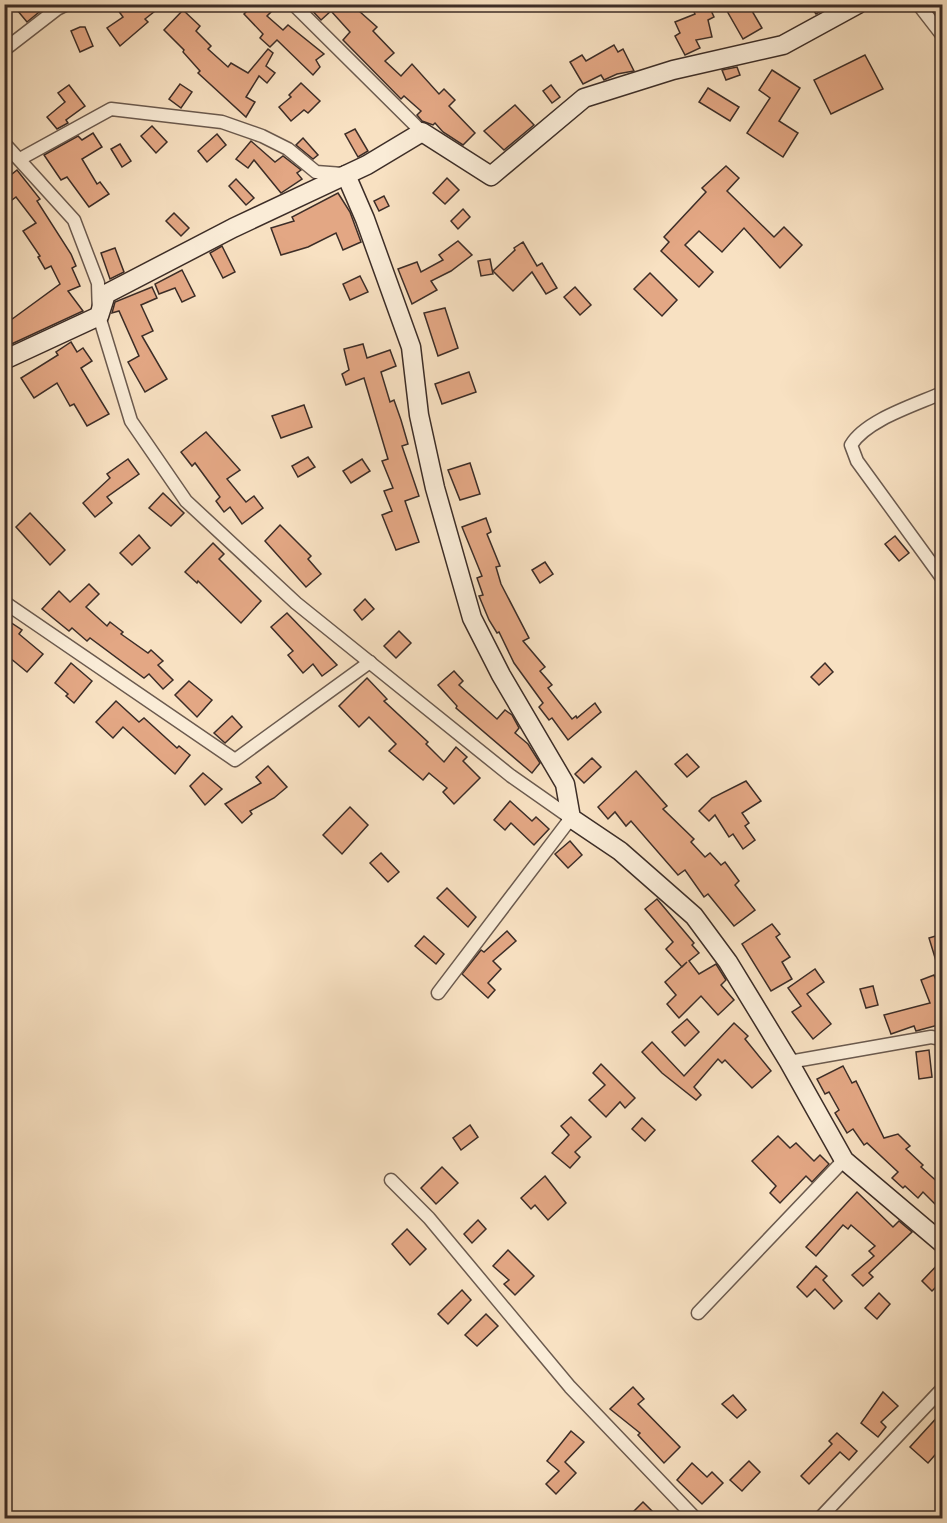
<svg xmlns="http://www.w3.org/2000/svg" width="947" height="1523" font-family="'Sorts Mill Goudy',serif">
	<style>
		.building { fill: #e3a784; stroke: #3c2d27; stroke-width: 1.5 }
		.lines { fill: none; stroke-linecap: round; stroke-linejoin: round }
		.street-casing { stroke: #6b5a4e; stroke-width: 15 }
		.secondary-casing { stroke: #3c2d27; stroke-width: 21 }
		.street { stroke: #faecd7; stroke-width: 12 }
		.secondary { stroke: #faecd7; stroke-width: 18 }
	</style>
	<rect width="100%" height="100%" fill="#f8e1c2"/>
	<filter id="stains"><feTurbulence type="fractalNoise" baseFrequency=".00333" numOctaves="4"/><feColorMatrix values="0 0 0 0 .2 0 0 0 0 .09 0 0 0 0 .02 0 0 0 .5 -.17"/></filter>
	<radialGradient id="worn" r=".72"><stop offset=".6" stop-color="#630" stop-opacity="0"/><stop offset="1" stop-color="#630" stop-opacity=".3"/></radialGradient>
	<g class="building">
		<path d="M12 4H49L27 22Z"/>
		<path d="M125 4H164L145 19 148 22 120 46 107 28 123 17 118 10Z"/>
		<path d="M243 4H279L267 16 283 30 288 25 324 54 316 60 320 67 313 75 277 40 270 47 260 38 263 34 244 14 248 10Z"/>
		<path d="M306 4H366L359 11 377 27 373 31 394 53 385 61 401 76 412 64 439 94 444 89 455 100 449 106 475 133 463 145 443 132 435 123 433 125 422 121 417 115 421 111 404 96 401 99 343 40 350 32 331 11 321 20Z"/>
		<path d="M697 4H708L714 17 708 20 712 37 696 40 700 48 685 55 675 36 680 33 675 22 695 14 692 7Z"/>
		<path d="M723 4H748L762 28 743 39Z"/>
		<path d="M809 4H823L826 8 816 14Z"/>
		<path d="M183 10 200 26 196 31 211 46 208 49 228 67 231 63 248 73 268 49 273 53 266 66 275 73 267 83 259 76 246 97 255 102 246 117 198 73 200 71 183 52 184 50 164 30Z"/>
		<path d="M80 27H85L93 46 80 52 71 31Z"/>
		<path d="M614 45 618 52 623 49 634 71 617 74 604 80 601 75 583 84 570 62 582 55 586 61Z"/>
		<path d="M865 55 883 89 831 114 814 80Z"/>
		<path d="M737 67 740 75 726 80 722 70Z"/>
		<path d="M772 70 800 88 779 121 798 133 783 157 747 133 770 98 759 90Z"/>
		<path d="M301 83 320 101 308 113 304 110 291 121 279 107 291 97 289 95Z"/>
		<path d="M180 84 192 92 181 108 169 99Z"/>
		<path d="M69 85 85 106 66 120 68 123 57 129 47 117 65 102 58 93Z"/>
		<path d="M551 85 560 97 552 103 543 91Z"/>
		<path d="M708 88 739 107 730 121 699 102Z"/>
		<path d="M515 105 534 125 504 150 484 131Z"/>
		<path d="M152 126 167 142 156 153 141 136Z"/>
		<path d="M355 129 368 151 358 157 345 134Z"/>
		<path d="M93 133 102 147 82 159 97 184 100 182 109 194 89 207 67 177 61 180 44 155 78 136 82 140Z"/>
		<path d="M217 134 226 145 207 162 198 151Z"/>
		<path d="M303 138 318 155 313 159 296 145Z"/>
		<path d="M251 141 275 162 283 156 301 170 297 173 302 179 281 193 254 160 248 168 236 159Z"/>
		<path d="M120 144 131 161 122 167 111 149Z"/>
		<path d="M726 166 739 178 727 191 774 237 784 227 802 245 780 268 744 228 722 252 699 231 685 245 713 272 699 287 661 251 669 242 664 237 706 192 702 188Z"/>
		<path d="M4 167 12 174 17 170 40 199 37 201 71 254 76 266 72 268 80 286 68 291 83 311 5 347 4 325 60 284 51 266 45 269 38 257 40 256 23 231 36 223 16 197 4 206Z"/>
		<path d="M447 178 459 190 445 204 433 193Z"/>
		<path d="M236 179 254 198 246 205 229 186Z"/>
		<path d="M338 193 350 212 361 242 343 250 336 233 308 247 281 255 271 228 294 221 292 217Z"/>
		<path d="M384 196 389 206 379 211 374 201Z"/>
		<path d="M463 209 470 217 458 229 451 221Z"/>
		<path d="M174 213 189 228 181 236 166 221Z"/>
		<path d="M458 241 472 255 451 271 431 281 437 290 412 304 398 269 417 262 421 272 443 260 439 255Z"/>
		<path d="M523 242 537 266 542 263 557 288 546 294 532 272 513 291 493 271 515 250 514 248Z"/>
		<path d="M222 246 235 272 223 278 210 253Z"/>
		<path d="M115 248 124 272 110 279 101 253Z"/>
		<path d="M490 259 493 274 481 276 478 261Z"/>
		<path d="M182 270 195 296 182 302 175 288 159 294 155 284Z"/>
		<path d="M650 273 677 300 662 316 634 289Z"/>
		<path d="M360 276 368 292 350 300 343 284Z"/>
		<path d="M152 287 157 298 141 305 153 331 142 336 167 379 145 392 128 362 139 356 119 311 112 313 115 302Z"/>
		<path d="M575 287 591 305 580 315 564 297Z"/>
		<path d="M445 308 458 348 438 356 424 313Z"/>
		<path d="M71 342 77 352 83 348 92 361 81 368 109 414 87 426 74 404 70 406 57 383 34 398 21 378 58 355 56 352Z"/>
		<path d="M363 344 367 358 390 350 396 366 381 372 390 402 394 400 401 420 408 444 402 446 419 496 405 501 419 542 396 550 382 515 392 511 384 491 393 488 382 461 388 459 364 378 346 385 342 374 349 370 344 349Z"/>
		<path d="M469 372 476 392 442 404 435 384Z"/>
		<path d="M304 405 312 427 281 438 272 416Z"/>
		<path d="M206 432 240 470 227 479 246 502 254 496 263 508 242 524 230 507 224 512 216 501 220 497 195 463 192 466 181 452Z"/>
		<path d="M308 457 315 467 298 477 292 466Z"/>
		<path d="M128 459 139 474 107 497 112 503 95 517 83 503 110 478 107 474Z"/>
		<path d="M362 459 370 471 351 483 343 471Z"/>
		<path d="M470 463 480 494 460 500 448 470Z"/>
		<path d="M163 493 184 513 171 526 149 508Z"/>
		<path d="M30 513 65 550 50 565 16 527Z"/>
		<path d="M486 518 491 532 487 534 500 566 496 567 501 584 529 638 523 641 545 667 540 671 552 685 548 688 572 719 576 716 577 718 595 703 601 712 568 740 552 718 549 720 539 707 543 703 514 663 499 632 497 633 489 620 479 596 483 595 477 578 482 576 462 527Z"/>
		<path d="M280 525 311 556 308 559 321 574 306 587 265 541Z"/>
		<path d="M139 535 150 548 132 565 120 553Z"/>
		<path d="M895 536 909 553 899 561 885 544Z"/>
		<path d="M213 543 224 554 219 559 261 601 241 623 198 581 197 583 185 572Z"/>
		<path d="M545 562 553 574 540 583 532 570Z"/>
		<path d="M89 584 99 594 86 607 107 626 110 622 123 632 121 634 148 653 151 650 163 661 158 665 173 680 163 689 149 674 144 678 90 638 87 641 72 628 69 631 42 609 59 591 70 602Z"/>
		<path d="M365 599 374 609 362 620 354 610Z"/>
		<path d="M287 613 337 665 322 676 313 664 303 673 288 655 293 651 271 627Z"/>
		<path d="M4 618 22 630 19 634 43 654 27 672 4 653Z"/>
		<path d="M399 631 411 643 396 658 384 646Z"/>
		<path d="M71 663 92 681 74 703 66 696 68 694 55 683Z"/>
		<path d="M825 663 833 672 819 685 811 677Z"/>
		<path d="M454 671 463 681 459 685 497 719 505 710 512 715 519 728 515 733 528 744 540 763 532 773 456 708 457 706 438 685Z"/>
		<path d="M367 678 387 699 384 701 428 742 426 744 444 762 456 747 467 757 463 761 480 778 454 804 443 792 447 788 429 773 423 780 389 751 396 744 369 717 359 727 339 706Z"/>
		<path d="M189 681 212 700 197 717 175 695Z"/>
		<path d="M116 701 139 722 144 718 177 748 179 746 190 755 175 774 123 727 113 738 96 722Z"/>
		<path d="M232 716 242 727 225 743 214 733Z"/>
		<path d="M687 754 699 767 687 777 675 764Z"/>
		<path d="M592 758 601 767 584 783 575 774Z"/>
		<path d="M268 766 287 787 274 798 250 811 252 814 242 823 225 804 261 783 256 777Z"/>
		<path d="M636 771 667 806 663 809 694 839 691 842 705 857 710 853 721 865 725 862 739 881 735 885 755 910 734 926 708 894 704 897 685 870 678 875 631 821 626 826 615 812 608 819 598 807Z"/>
		<path d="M203 773 222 789 205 805 190 786Z"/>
		<path d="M746 781 761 801 742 813 749 823 745 826 755 840 743 849 733 834 729 837 715 815 709 821 699 811 712 798Z"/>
		<path d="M510 801 532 821 536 817 549 829 534 845 511 823 505 830 494 820Z"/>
		<path d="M350 807 368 825 342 854 323 835Z"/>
		<path d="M570 841 582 855 568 868 555 854Z"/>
		<path d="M381 853 399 872 388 882 370 863Z"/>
		<path d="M447 888 476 917 468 927 437 898Z"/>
		<path d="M657 899 694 943 692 945 699 953 689 961 699 974 716 964 726 980 721 985 734 1000 718 1015 701 996 679 1018 667 1004 676 995 665 982 687 962 682 967 666 949 673 942 645 909Z"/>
		<path d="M772 924 780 934 776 937 790 957 782 962 792 979 771 991 742 944Z"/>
		<path d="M507 931 516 941 493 961 501 969 488 983 495 990 488 998 462 974 481 950 484 952Z"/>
		<path d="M942 934V974H940L929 938Z"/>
		<path d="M424 936 444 954 436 964 415 946Z"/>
		<path d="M815 969 824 982 807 994 831 1024 813 1039 792 1012 801 1006 788 988Z"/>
		<path d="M934 975 942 995V1024L916 1031 914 1026 891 1034 884 1015 930 1003 921 980Z"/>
		<path d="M873 986 878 1005 866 1008 860 989Z"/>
		<path d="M687 1019 699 1032 685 1046 672 1032Z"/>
		<path d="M734 1023 748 1036 745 1039 771 1071 752 1088 725 1060 722 1063 718 1059 694 1087 701 1095 696 1100 662 1073 642 1052 652 1042 684 1076Z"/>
		<path d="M929 1050 932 1077 919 1079 916 1052Z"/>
		<path d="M601 1064 635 1098 625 1108 620 1102 606 1117 589 1100 605 1085 593 1073Z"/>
		<path d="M843 1066 852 1083 856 1081 884 1138 898 1134 910 1146 906 1149 923 1165 921 1167 942 1186V1211L923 1192 918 1198 905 1186 903 1188 892 1178 898 1172 867 1143 864 1145 853 1129 847 1133 835 1113 839 1110 829 1092 825 1094 817 1079Z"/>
		<path d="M571 1117 591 1137 575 1152 580 1157 570 1168 552 1153 569 1135 561 1126Z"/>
		<path d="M642 1118 655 1130 645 1141 632 1129Z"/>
		<path d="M470 1125 478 1137 461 1150 453 1138Z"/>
		<path d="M778 1136 790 1148 796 1143 814 1161 820 1155 829 1164 812 1182 806 1176 780 1203 770 1193 776 1186 752 1161Z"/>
		<path d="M442 1167 458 1183 436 1204 421 1188Z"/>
		<path d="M545 1176 566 1203 548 1220 535 1205 531 1209 521 1198Z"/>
		<path d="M857 1192 893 1227 899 1221 912 1232 869 1273 873 1277 863 1286 852 1275 874 1256 869 1251 875 1246 851 1225 848 1229 843 1225 816 1256 806 1247Z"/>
		<path d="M478 1220 486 1229 472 1243 464 1234Z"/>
		<path d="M407 1229 426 1249 410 1265 392 1244Z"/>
		<path d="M508 1250 534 1276 515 1295 504 1284 509 1280 493 1266Z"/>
		<path d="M942 1260V1295L935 1288 932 1291 922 1281Z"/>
		<path d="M816 1266 827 1276 823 1280 842 1301 834 1309 815 1289 807 1297 797 1287Z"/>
		<path d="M462 1290 471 1300 448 1324 438 1314Z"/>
		<path d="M879 1293 890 1304 877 1319 865 1308Z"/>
		<path d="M486 1314 498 1326 477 1346 465 1335Z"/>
		<path d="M633 1387 644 1399 638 1404 680 1447 664 1463 638 1435 640 1433 610 1409Z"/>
		<path d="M883 1392 898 1406 881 1422 886 1427 878 1437 861 1423Z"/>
		<path d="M733 1395 746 1410 737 1418 722 1404Z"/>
		<path d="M942 1412V1447L928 1463 910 1447Z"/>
		<path d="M571 1431 584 1442 565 1462 576 1473 556 1494 546 1484 559 1471 547 1461Z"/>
		<path d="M837 1433 857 1451 849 1460 840 1452 809 1484 801 1476 832 1444 829 1441Z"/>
		<path d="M749 1461 760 1472 742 1491 730 1480Z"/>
		<path d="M692 1463 707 1477 712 1472 723 1483 702 1504 677 1480Z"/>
		<path d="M643 1502 659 1518H627Z"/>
	</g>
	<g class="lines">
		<defs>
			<g id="street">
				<path d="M293 4 422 132"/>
				<path d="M918 4 942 35"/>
				<path d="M4 50 57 9 67 4"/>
				<path d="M4 143 74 220 98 283 99 316 131 421 186 501 296 603 511 776 571 818 438 993"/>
				<path d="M20 159 111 109 222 122 262 136 288 149 316 172 343 174"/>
				<path d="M942 393C915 405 866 420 851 445L857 461 942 578"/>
				<path d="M4 602 235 760 370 662"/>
				<path d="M789 1062 931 1037 942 1039"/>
				<path d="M391 1180 429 1218 570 1387 695 1518"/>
				<path d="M698 1313 844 1160"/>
				<path d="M820 1518 942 1389"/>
			</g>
			<g id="secondary">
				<path d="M346 175 365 219 411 347 419 415 435 488 472 618 501 675 565 784 571 818 620 851 694 916 728 962 789 1062 844 1160 942 1243"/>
				<path d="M4 360 99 316 106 294 233 228 367 165 422 132 491 176 584 98 673 70 783 45 858 4"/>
			</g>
		</defs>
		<use href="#street" class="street-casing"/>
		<use href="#secondary" class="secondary-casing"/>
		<use href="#street" class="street"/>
		<use href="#secondary" class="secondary"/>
	</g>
	<rect width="947" height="1523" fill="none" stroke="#f8e1c2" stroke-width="24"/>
	<rect x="6" y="6" width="935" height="1511" fill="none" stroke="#3c2d27" stroke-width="3"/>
	<rect x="12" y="12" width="923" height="1499" fill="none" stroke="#3c2d27" stroke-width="1.5"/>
	<rect width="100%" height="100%" filter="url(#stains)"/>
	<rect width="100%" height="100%" fill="url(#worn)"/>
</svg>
